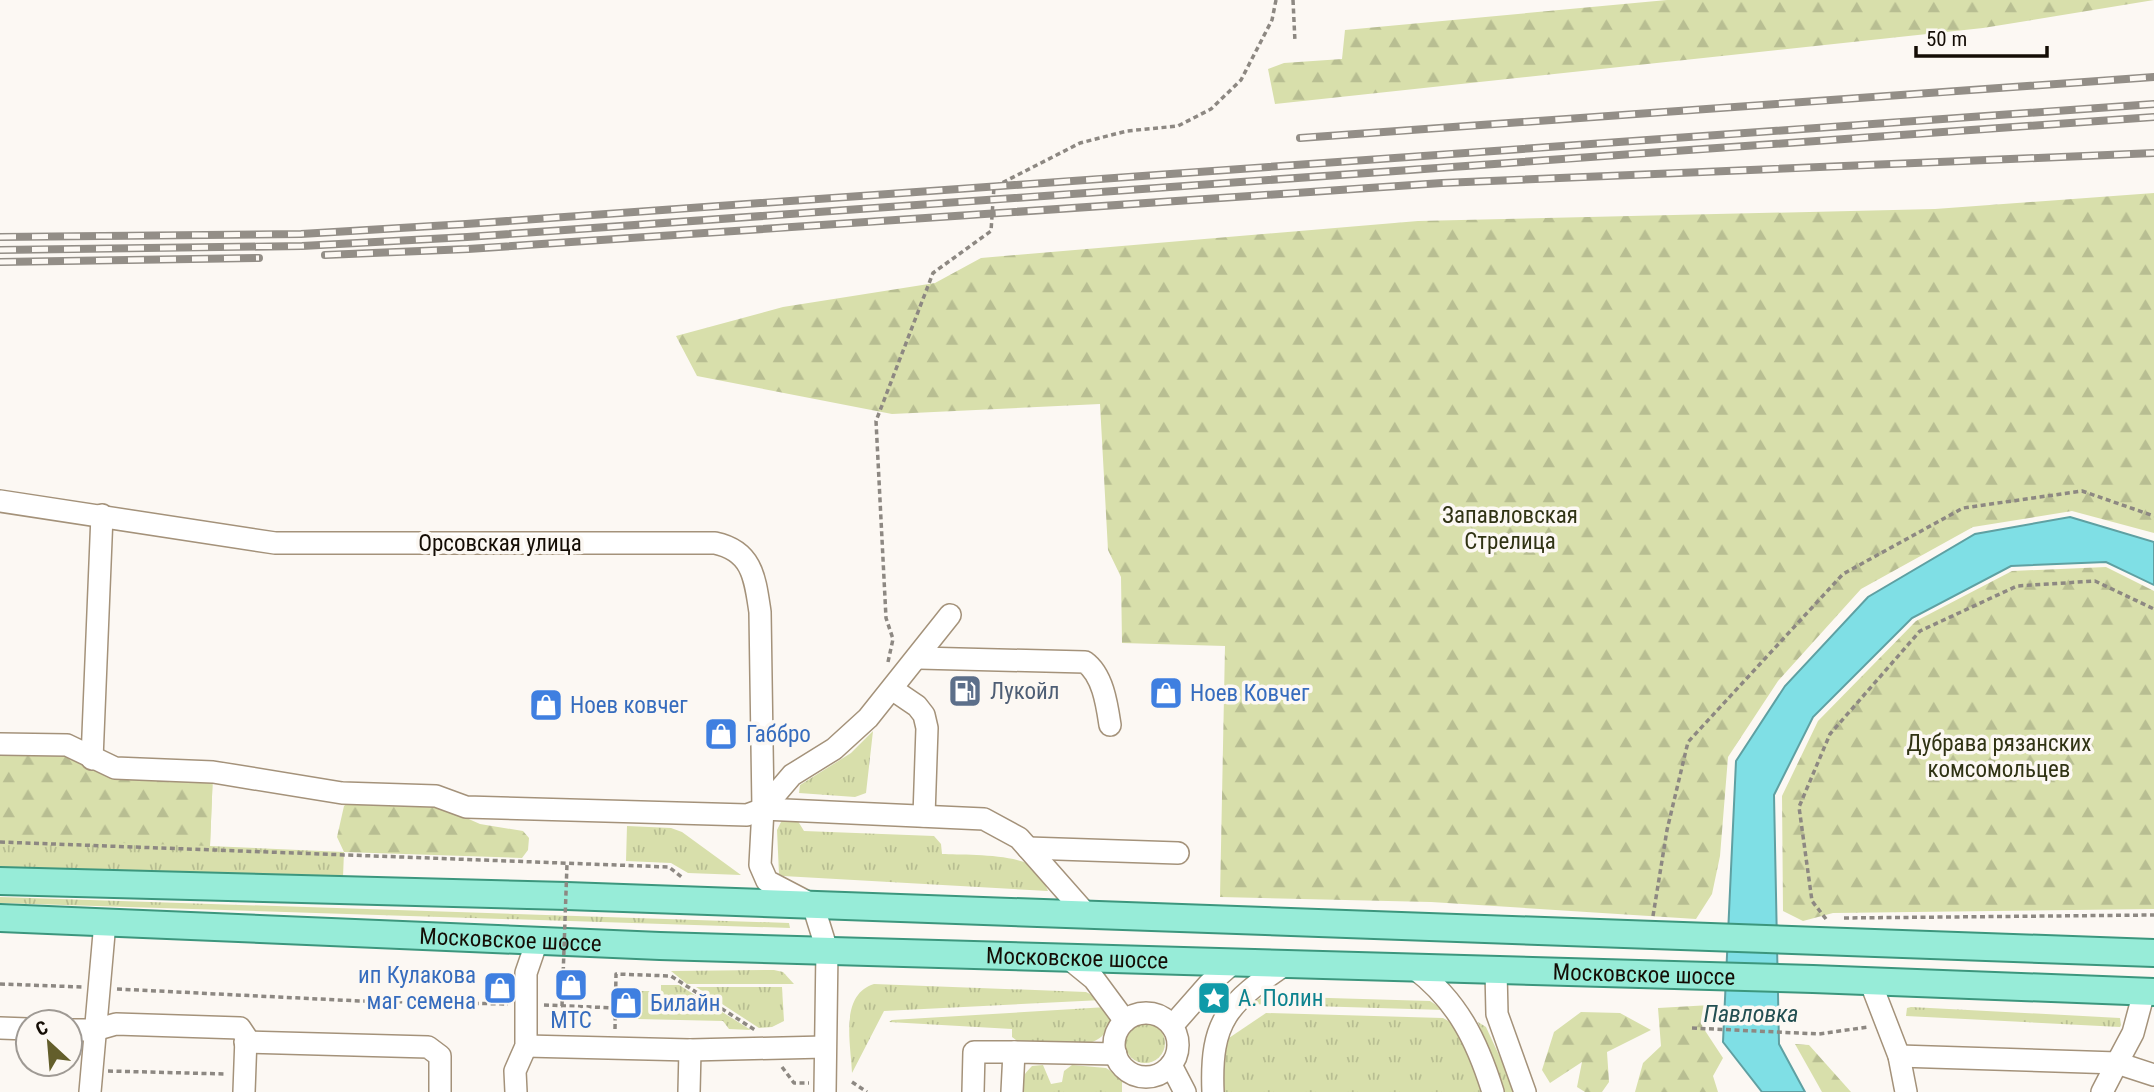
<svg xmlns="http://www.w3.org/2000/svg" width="2154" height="1092" font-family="'Roboto Condensed',sans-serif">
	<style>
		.grass { fill: url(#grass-tufts) }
		.forest { fill: url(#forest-firs) }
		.water { fill: #7fdfe5; stroke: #5fa0a2; stroke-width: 2 }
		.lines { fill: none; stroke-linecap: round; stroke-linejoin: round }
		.minor-casing { stroke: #a4927a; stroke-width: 24 }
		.major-casing { stroke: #3c967d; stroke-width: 30 }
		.path { stroke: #8d8882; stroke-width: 3.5; stroke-dasharray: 5 3.5; stroke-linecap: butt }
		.minor { stroke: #fff; stroke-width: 21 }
		.major { stroke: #97ecd8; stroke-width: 26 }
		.rail-casing { stroke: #938e87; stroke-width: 8 }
		.rail { stroke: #fcf8f3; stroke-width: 5; stroke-dasharray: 16; stroke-linecap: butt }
		.path-bridge { stroke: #8d8882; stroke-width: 3.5; stroke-dasharray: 5 3.5; stroke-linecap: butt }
		.labels { text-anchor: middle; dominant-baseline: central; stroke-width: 7; stroke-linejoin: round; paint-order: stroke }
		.park-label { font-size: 23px; fill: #303314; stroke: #fcf8f3 }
		.street-label { font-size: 23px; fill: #140d05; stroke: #fcf8f3 }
		.service-label { font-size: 23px; fill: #4e5e75; stroke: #fcf8f3; text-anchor: start }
		.shop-label { font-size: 23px; fill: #366cbe; stroke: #fcf8f3; text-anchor: start }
		.culture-label { font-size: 23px; fill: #0d838f; stroke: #fcf8f3; text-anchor: start }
		.water-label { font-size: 24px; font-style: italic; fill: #234f52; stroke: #fcf8f3 }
	</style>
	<defs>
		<pattern id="grass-tufts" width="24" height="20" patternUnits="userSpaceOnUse" patternTransform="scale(1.75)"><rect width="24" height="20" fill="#d8dfab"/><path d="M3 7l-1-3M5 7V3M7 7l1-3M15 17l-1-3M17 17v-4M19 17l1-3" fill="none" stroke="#b8be92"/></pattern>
		<pattern id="forest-firs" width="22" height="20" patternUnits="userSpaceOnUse" patternTransform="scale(1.75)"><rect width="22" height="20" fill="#d8dfab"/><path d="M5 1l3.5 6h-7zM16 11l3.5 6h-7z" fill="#b8be92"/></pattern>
	</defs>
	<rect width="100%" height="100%" fill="#fcf8f3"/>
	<g class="grass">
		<path d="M873 731 866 793 855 797 799 793 800 785 851 753Z"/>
		<path d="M0 744 92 759 213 772 210 846 344 852 343 877 0 867Z"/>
		<path d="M796 818 804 831 934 836 941 844 942 854C963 855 1025 853 1038 871 1043 876 1045 885 1048 891L783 876 779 874 777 830 782 820Z"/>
		<path d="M627 826 671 828 682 832 741 875 688 873 671 863 626 861Z"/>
		<path d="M0 897 789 923 790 928 0 903Z"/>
		<path d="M774 970 783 972 794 984H687L671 971Z"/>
		<path d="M874 984 1086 992 1102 1000 884 1011 852 1073C851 1044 839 995 874 984Z"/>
		<path d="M661 985H679L751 1030 729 1029 723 1021 637 1019 636 991H661Z"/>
		<path d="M696 987H782L784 1021 772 1027 759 1028Z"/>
		<path d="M1265 996 1430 1001 1444 1010 1249 1004Z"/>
		<path d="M1107 1007 1111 1013C1110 1059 1051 1044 1020 1043L1012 1037V1029L889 1022 892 1020Z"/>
		<path d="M1911 1007 2120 1018 2121 1025 2120 1027 1906 1016 1907 1008Z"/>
		<path d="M1266 1013 1443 1018 1459 1027 1483 1092H1222L1223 1042Z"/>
		<path d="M1478 1022 1486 1027 1516 1092H1504Z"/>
		<circle cx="1145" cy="1043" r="20"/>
		<path d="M1043 1065 1051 1084 1062 1082 1064 1071 1072 1065 1106 1068 1122 1078V1092H1019C1020 1080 1024 1074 1032 1066Z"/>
	</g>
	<g class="forest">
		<path d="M1667 0H2154L1983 28 1275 104 1268 69 1284 63 1342 59 1345 30Z"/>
		<path d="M2154 193V533L2072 511 1973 527 1861 589 1778 681 1728 757 1720 856 1712 894 1696 919 1431 902 1220 897 1225 646 1122 643 1121 577 1108 550 1100 404 892 414 697 376 676 336 783 307 935 283 981 258 1418 221 1935 209Z"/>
		<path d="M2106 567 2154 591V909L1833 913 1803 921 1783 911 1782 796 1818 721 1916 621 2012 571Z"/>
		<path d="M0 745 92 759 213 772 210 846 3 839 0 837Z"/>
		<path d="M354 797 428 801 480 824 523 831 529 838 528 850 522 858 344 852 337 837 344 806Z"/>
		<path d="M1711 1005 1702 1026 1723 1058 1713 1076 1718 1092H1635L1643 1063 1661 1046 1658 1008Z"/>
		<path d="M1581 1012 1620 1013 1651 1030 1607 1052 1609 1082 1602 1092H1585L1577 1087 1582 1062 1550 1083 1542 1070 1554 1032Z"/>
		<path d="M1795 1044 1809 1045 1851 1092H1822Z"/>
	</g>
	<path class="water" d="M2070 517 2154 542V585L2106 562 2011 566 1912 618 1813 717 1774 795 1779 1044 1805 1092H1762L1723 1042 1736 761 1785 686 1868 597 1975 534Z"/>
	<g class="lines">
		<defs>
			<g id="minor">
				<path d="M0 501 275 543H715C753 551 755 579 760 612L763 809 760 865 767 881 813 905 827 950 825 1092"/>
				<path d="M919 658 1085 662C1103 675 1107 705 1110 725"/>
				<path d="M892 689 917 706 924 715 927 728 924 816"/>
				<path d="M0 744 67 745 115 768 213 772 342 793 436 796 466 807 747 815 763 809 792 775 834 749 868 718 950 615"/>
				<path d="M92 759 102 515"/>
				<path d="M763 809 984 819 1019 838 1087 915"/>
				<path d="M1028 848 1178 853"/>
				<path d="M1067 957 1094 979 1125 1021"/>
				<path d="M1414 968C1458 1001 1477 1041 1493 1092"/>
				<path d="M1496 971 1497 1014 1525 1092"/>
				<path d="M1870 981 1899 1056 1906 1092"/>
				<circle cx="1146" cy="1045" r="32"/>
				<path d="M1172 1026 1209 984 1234 962"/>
				<path d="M0 1028 28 1029"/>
				<path d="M70 1030H95L116 1024 240 1028 246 1037 244 1092"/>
				<path d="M245 1042 428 1047 440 1056V1092"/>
				<path d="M526 1046 690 1050 825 1047"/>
				<path d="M1899 1056 2117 1063 2133 1033 2144 992"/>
				<path d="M1171 1065 1185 1092"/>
				<path d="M90 1092 105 922"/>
				<path d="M516 1092 515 1071 526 1046V973L537 941"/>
				<path d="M689 1092 690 1050"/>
				<path d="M973 1092 974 1052H1014"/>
				<path d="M1012 1092 1014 1052 1116 1054"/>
				<path d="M1213 1092C1210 1020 1228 1003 1286 964"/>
				<path d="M2102 1092 2117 1063 2154 1075"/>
			</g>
			<g id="major">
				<path d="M0 881 567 896 2154 953"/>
				<path id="s1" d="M0 918 660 946 1813 979 2154 992"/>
			</g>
		</defs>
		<use href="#minor" class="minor-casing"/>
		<use href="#major" class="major-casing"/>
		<g class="path">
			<path d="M1293 0 1295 42"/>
			<path d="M888 662 893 639 886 618 876 421 933 273 991 231 994 187 1080 143 1127 131 1178 126 1211 109 1241 80 1272 20 1276 0"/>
			<path d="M0 842 669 867 683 878"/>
			<path d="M1653 916 1667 830 1688 742 1843 574 1963 508 2082 491 2154 516"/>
			<path d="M1844 918 2154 915"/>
			<path d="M1826 919 1812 901 1799 807 1830 734 1920 631 2017 586 2095 581 2154 609"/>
			<path d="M0 984 82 987"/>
			<path d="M117 989 359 1001 508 1004"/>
			<path d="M544 1005 615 1008"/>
			<path d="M1692 1028 1819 1034 1868 1027"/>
			<path d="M615 1029 616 974 671 976 755 1030"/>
			<path d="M782 1067 794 1083H809"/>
			<path d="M108 1071 226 1074"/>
			<path d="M852 1082 867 1092"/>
		</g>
		<use href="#minor" class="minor"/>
		<use href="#major" class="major"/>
		<defs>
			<g id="rail">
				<path d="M1300 138 2154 77"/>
				<path d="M0 237 301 234 466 224 2154 104"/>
				<path d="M0 250 302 246 467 237 2154 117"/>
				<path d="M325 255 468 249 1442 183 2154 153"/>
				<path d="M0 262 259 258"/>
			</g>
		</defs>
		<use href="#rail" class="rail-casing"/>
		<use href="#rail" class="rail"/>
		<path class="path-bridge" d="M562 1006 567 864"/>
	</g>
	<defs>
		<symbol id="fuel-square" viewBox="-11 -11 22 22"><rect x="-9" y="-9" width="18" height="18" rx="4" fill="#5c6f8a" stroke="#fcf8f3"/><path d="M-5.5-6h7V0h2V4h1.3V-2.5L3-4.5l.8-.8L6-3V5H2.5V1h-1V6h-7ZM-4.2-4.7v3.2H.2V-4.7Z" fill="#fff"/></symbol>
		<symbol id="shop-square" viewBox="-11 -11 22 22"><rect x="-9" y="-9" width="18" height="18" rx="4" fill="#3f7fe0" stroke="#fcf8f3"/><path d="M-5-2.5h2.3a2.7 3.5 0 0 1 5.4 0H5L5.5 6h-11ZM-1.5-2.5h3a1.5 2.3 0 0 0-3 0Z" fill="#fff"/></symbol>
		<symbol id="sight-square" viewBox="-11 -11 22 22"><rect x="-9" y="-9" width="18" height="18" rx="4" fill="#0f9aa8" stroke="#fcf8f3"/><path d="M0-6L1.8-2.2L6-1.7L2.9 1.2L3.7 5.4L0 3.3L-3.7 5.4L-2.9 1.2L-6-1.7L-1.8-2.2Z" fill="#fff"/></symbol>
	</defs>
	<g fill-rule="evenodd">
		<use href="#fuel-square" x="946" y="672" width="38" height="38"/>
		<use href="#shop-square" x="1147" y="674" width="38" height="38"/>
		<use href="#shop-square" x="527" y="686" width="38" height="38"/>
		<use href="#shop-square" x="702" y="715" width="38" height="38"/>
		<use href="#shop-square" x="552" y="966" width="38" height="38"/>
		<use href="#shop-square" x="481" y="969" width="38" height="38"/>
		<use href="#sight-square" x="1195" y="979" width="38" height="38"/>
		<use href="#shop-square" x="607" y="984" width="38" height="38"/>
	</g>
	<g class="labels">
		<g class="park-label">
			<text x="1510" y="515">Запавловская<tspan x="1510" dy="26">Стрелица</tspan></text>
			<text x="1999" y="743">Дубрава рязанских<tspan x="1999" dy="26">комсомольцев</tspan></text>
		</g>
		<g class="street-label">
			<text x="500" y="543">Орсовская улица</text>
			<text stroke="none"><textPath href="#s1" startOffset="511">Московское шоссе</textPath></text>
			<text stroke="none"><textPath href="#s1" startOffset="1078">Московское шоссе</textPath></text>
			<text stroke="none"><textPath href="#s1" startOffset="1645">Московское шоссе</textPath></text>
		</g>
		<g class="service-label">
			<text x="990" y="691">Лукойл</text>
		</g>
		<g class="shop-label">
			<text x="1190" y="693">Ноев Ковчег</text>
			<text x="570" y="705">Ноев ковчег</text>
			<text x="746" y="734">Габбро</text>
			<text x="476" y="975" text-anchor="end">ип Кулакова<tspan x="476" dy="26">маг семена</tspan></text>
			<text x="650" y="1003">Билайн</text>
			<text x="571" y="1020" text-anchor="middle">МТС</text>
		</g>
		<g class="culture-label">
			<text x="1238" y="998">А. Полин</text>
		</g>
		<g class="water-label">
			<text x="1751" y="1014">Павловка</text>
		</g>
	</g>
	<g transform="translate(49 1043) rotate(334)"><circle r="33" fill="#fcf8f3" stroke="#9f9a94" stroke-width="2"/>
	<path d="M0-5L12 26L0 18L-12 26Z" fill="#635e2b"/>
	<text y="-10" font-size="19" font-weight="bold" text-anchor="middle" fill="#140d05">С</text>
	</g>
	<path d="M1916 46v10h131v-10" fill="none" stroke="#140d05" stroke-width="3.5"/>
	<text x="1926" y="46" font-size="21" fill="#140d05" stroke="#fcf8f3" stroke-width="5" paint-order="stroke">50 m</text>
</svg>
